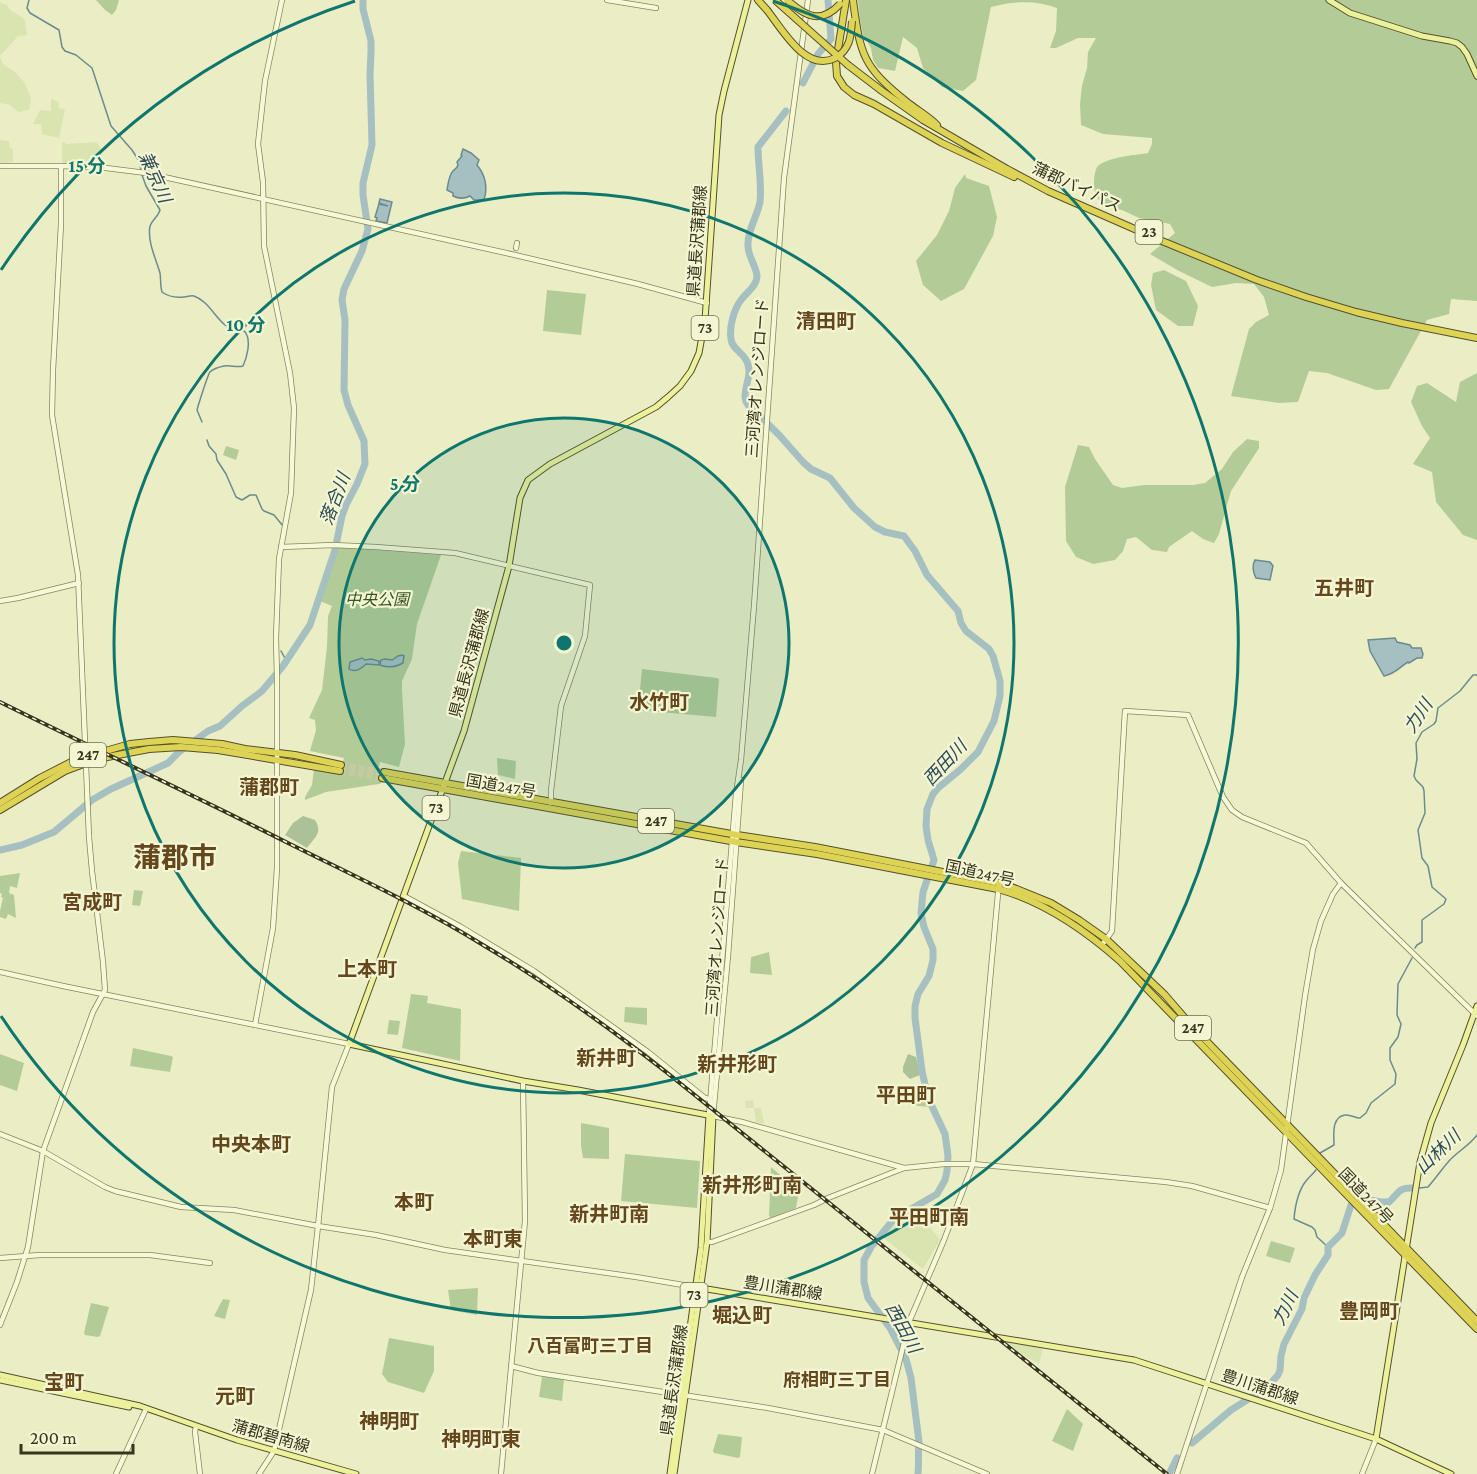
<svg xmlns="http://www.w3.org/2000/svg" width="1477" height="1474" font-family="'Crimson Pro','Noto Sans JP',serif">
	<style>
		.farmland { fill: #d9e4b1 }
		.green { fill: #b3cc97 }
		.cemetery { fill: #acc197 }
		.water { fill: #a6bfc1; stroke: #6c8b8f; stroke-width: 1.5 }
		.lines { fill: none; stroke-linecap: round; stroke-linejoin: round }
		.stream { stroke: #6c8b8f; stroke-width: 1.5 }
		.river { stroke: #a6bfc1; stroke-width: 7 }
		.highway-tunnel { stroke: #c7c9a3; stroke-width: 6; stroke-dasharray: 6 3; stroke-linecap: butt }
		.minor-casing { stroke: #88845a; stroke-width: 6 }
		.major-casing { stroke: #564f2e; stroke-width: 7 }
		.highway-casing { stroke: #564f2e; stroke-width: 8 }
		.minor { stroke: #f6f9d7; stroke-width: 4.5 }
		.major { stroke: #ecf19c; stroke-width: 5 }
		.highway { stroke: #ddd355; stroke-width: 6 }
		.rail-casing { stroke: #38341e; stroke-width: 4 }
		.rail { stroke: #f3f5d3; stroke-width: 1.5; stroke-dasharray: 4.5; stroke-linecap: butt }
		.highway-bridge-casing { stroke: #564f2e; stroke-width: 8; stroke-linecap: butt }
		.highway-bridge { stroke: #ddd355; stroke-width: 6 }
		.ring { fill: none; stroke: #0f766e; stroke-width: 3 }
		.labels { text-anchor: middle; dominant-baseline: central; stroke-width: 4.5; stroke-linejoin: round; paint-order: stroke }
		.shield { fill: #f3f5d3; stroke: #706e54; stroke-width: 1.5 }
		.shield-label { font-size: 15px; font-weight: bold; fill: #38341e }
		.street-label { font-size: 16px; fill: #38341e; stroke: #f3f5d3 }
		.park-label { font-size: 16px; font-style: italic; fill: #375525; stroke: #f3f5d3 }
		.water-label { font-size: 18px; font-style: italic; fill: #2e4b58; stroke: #f3f5d3 }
		.neighbourhood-label { font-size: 18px; font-weight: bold; fill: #65471e; stroke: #f3f5d3 }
		.quarter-label { font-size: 20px; font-weight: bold; fill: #65471e; stroke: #f3f5d3 }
		.town-label { font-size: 28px; font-weight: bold; fill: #65471e; stroke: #f3f5d3 }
		.centre { fill: #0f766e; stroke: #f3f5d3; stroke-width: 3 }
		.ring-label { font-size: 18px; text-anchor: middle; font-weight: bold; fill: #0f766e; stroke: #f3f5d3; stroke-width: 4.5; stroke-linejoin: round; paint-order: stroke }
	</style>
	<rect width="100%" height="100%" fill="#ebeec4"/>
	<g class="farmland">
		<path d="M0 2 7 5 10 10 23 18 25 21 27 35 18 36 0 56 1 60 4 65 14 71 24 82 31 98 29 110 18 112 10 105 0 103Z"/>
		<path d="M51 99 59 102 58 108 65 109 59 138 42 134 41 124H33L40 110 51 111Z"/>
		<path d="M0 140 9 141 10 148 13 149V162L0 163Z"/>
		<path d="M62 142 67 144 96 142 100 146 102 158 100 164 64 163 62 162Z"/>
		<path d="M753 1100 754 1108H761L764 1124 756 1122 754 1108H746L745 1101Z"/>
		<path d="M918 1212 940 1240 923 1269 882 1237 897 1222Z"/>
		<path d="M1007 1342 1043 1348 1039 1364 1006 1345Z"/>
	</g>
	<g class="green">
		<path d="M96 0H119L116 10 112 15 105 10Z"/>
		<path d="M858 0H1477V301L1451 299 1449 314 1427 320 1389 389 1376 390 1327 373 1309 371 1298 402 1279 403 1231 396 1249 329 1256 322 1269 315 1264 297 1254 284 1236 283 1212 287 1179 271 1150 254 1175 233 1170 224 1139 218 1122 210 1104 207C1096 196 1094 195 1094 181 1094 177 1095 171 1097 167 1106 157 1136 155 1148 153L1152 144V138L1103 134 1081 125 1080 104 1082 86 1087 68 1088 52 1096 38H1078L1056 48H1050L1056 31 1057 8C1037 0 1013 1 991 7L976 80 963 91 942 87 923 68 917 48 903 37 895 71 878 68 873 60 871 48 863 35 860 20Z"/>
		<path d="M965 174 966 178 989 186 997 217 993 236 964 289 941 301 923 285 916 261 937 235 949 211 955 188Z"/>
		<path d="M1164 270 1186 281 1198 306 1193 326H1178L1156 310 1151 285 1153 273Z"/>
		<path d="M547 290 586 294 581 335 543 331Z"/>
		<path d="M1477 373V540L1463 535 1436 502 1432 472 1413 464 1430 438 1422 426 1411 402 1417 386 1427 383 1456 402 1460 382Z"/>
		<path d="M1247 439 1259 441V448L1231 491 1219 534 1214 543 1203 539 1192 531 1169 547 1167 552 1152 550 1136 537 1127 539 1123 551 1115 560 1093 564 1076 557 1066 541 1065 487 1078 445 1089 447 1095 459 1113 485 1122 488 1144 485H1193L1205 483 1222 469 1233 452Z"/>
		<path d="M226 446 239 450 236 460 223 455Z"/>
		<path d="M337 547 441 555 417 624 412 659 402 681V690L405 744 399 767 380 762 376 780 385 782 379 784 326 792 305 800V797L312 785 314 769 340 774 344 758 310 751 316 730 315 720 309 718 322 690 327 647 328 616 332 606 320 601 319 597 332 559Z"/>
		<path d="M642 669 717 678 719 679 716 717 638 710Z"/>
		<path d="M497 758 516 761 515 779 498 775Z"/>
		<path d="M461 851 521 858 519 911 462 899 458 863Z"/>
		<path d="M20 873 17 888 10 886 9 893 14 895 16 918 8 914 6 919 0 917V911L3 898 1 897 2 894 0 893V876Z"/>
		<path d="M134 890 143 891 140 906 132 905Z"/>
		<path d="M769 952 772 975 750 973 751 957Z"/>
		<path d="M411 994 428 996 427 1003 461 1009 460 1061 402 1048Z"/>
		<path d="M625 1007 647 1008V1025L624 1022Z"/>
		<path d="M389 1020 400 1021 398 1035 387 1034Z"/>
		<path d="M133 1048 171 1056 173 1057 170 1072 130 1066Z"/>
		<path d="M0 1054 24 1063 17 1091 0 1085Z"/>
		<path d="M923 1087 929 1107 909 1105 913 1092Z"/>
		<path d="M581 1123 609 1128V1159L583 1158 581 1146Z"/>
		<path d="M625 1154 700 1161 697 1208 621 1201Z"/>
		<path d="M771 1167 799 1191 796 1208 771 1218 769 1216Z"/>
		<path d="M1271 1241 1295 1248 1290 1263 1266 1256Z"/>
		<path d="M478 1288 477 1315 451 1310 448 1290Z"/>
		<path d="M223 1299 230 1300 225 1319 214 1316Z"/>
		<path d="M91 1303 109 1307 100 1336 98 1337 85 1335 84 1333Z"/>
		<path d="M389 1338 434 1346V1371L424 1393 388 1382 382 1374Z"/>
		<path d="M542 1377 564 1379 562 1401 539 1397Z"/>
		<path d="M1067 1409 1083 1424 1073 1451 1052 1441Z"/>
		<path d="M718 1434 742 1437 740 1457 738 1458 714 1453 713 1451Z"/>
	</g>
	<g class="cemetery">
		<path d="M303 816 315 820C323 833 315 837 307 848L285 835 293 823Z"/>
		<path d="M908 1054 916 1057 920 1075 910 1079 903 1072V1067Z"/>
	</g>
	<g class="water">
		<path d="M463 149 471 153 479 160 477 165C486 176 488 187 484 200H474L470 196C464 199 459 199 453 196V193L447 190C448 184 449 175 453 171 455 169 457 168 458 165L457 162 462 156 461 155Z"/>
		<path d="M380 199 392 202 387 223 376 221 377 218 375 217 379 204 388 206 379 203Z"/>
		<path d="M1255 560 1270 562 1273 566 1270 580 1256 578C1253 573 1252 565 1255 560Z"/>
		<path d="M1395 638 1397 642 1410 645 1412 648H1421L1423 654 1422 658H1417L1409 663 1408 662C1398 668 1397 673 1384 676L1370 651 1368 640Z"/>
		<path d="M402 655 404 656 403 663C396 667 388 668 380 665L381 660 385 659 392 660 398 656Z"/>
		<path d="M362 658 365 660 371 659 379 661V665L366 664C361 669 355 673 349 669L350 662Z"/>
	</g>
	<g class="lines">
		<g class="stream">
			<path d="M29 0 27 8 30 13 59 30 62 47 65 51 76 55 92 68 111 126 132 150 139 161 141 170"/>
			<path d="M142 175 146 186 160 210C158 217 152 220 150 226 147 241 156 259 160 273 161 279 160 285 162 292 169 297 176 298 184 297 188 297 190 295 194 296 208 301 214 316 225 325 231 330 241 326 246 333 251 342 247 357 243 366 237 368 231 365 224 366 219 367 213 369 210 372 208 374 198 406 197 410L202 422"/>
			<path d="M207 440 209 446 216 454 217 460 226 474 236 497 242 500 250 495H256L262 509 264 511 274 515 283 526"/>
			<path d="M281 651 286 660"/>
			<path d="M1415 948 1417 945 1422 942V920L1444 904 1446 899 1432 887 1428 866 1422 858 1418 830 1425 813 1424 791 1423 787 1416 780 1414 776 1417 759 1416 743 1422 732 1434 724 1436 721 1438 708 1460 691 1473 675H1477"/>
			<path d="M1320 1153 1334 1145C1334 1136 1331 1117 1345 1115 1350 1114 1355 1118 1360 1118L1366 1113 1371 1103 1395 1084 1396 1074 1390 1060V1048L1398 1037 1401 1024 1397 1015 1398 984 1412 958"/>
			<path d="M1316 1170C1313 1174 1309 1177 1306 1181 1298 1191 1295 1207 1294 1219L1312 1227 1315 1230 1317 1237 1328 1247"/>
			<path d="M1419 1188 1428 1187C1435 1179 1442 1169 1449 1161 1458 1151 1469 1146 1477 1135"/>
		</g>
		<g class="river">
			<path d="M803 83 818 54 831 39 828 0"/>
			<path d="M786 111 758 147C758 165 762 184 760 202 757 217 747 231 748 246 748 257 757 267 757 277 756 287 747 292 741 300 734 309 729 327 731 339 732 351 748 353 749 370 750 384 736 400 755 411L780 436 803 462 811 469 830 478 854 508 875 527 885 532 904 536 915 551 927 575 958 611 961 623 966 631 989 649 993 656 1000 681V696L994 721 978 752 961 769 938 788 933 794 927 809 926 826 928 840 934 860 923 892 921 913 924 927 933 949V960L929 976 918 994 915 1006V1018L922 1071 928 1098 945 1134 948 1156 947 1171 945 1180 937 1194 894 1219 871 1247 864 1260V1282L868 1298 890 1328 906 1359 911 1378 919 1442C918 1453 919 1463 918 1474"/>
			<path d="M0 850 22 845 54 832 92 800 111 789 168 763 179 752 208 731 220 726 242 706 262 691 283 666 310 625 335 550 342 516 346 505 357 484 365 464 364 441 348 405 344 390 345 320 342 300 344 289 362 251 368 229 363 195V183L372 145 370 74 371 52V41L363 9V0"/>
			<path d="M1370 1200 1381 1202H1389C1399 1193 1398 1187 1414 1188"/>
			<path d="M1192 1443 1231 1410 1258 1393 1271 1383 1278 1375 1280 1370 1281 1356 1284 1344 1302 1309 1304 1298 1315 1275 1328 1255V1247L1342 1233 1351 1205"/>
			<path d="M1169 1474 1177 1458"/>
		</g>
		<g class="highway-tunnel">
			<path d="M341 765 384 772"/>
			<path d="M340 771 382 778"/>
		</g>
		<defs>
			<g id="minor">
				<path d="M607 0 656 8"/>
				<path d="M0 166H61L106 168 146 173 515 255 638 284 707 303"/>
				<path d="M516 248 517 243"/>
				<path d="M281 547 333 545 376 547 455 553 590 585 585 636 561 706 551 791V803"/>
				<path d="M0 601 18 598 79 583"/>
				<path d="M741 780 728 956 713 1116 742 1122 904 1168"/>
				<path d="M404 896 461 927 534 971 648 1052 705 1098 710 1099"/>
				<path d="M1102 945 1112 931 1125 711 1188 715 1223 797 1232 810 1242 817 1306 843 1341 883 1477 1016"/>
				<path d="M0 972 63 986 349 1044 332 1087 318 1226 376 1235 445 1250 636 1277 695 1287"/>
				<path d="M255 1025 273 928 277 868V678L276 638 279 559 291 493 294 408 290 373 264 246 263 182 258 144 265 81 282 0"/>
				<path d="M709 1115 732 842 736 794 741 760 754 606 784 178 808 0"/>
				<path d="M0 1134 43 1151 105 1187 115 1191 181 1207 234 1210 318 1226 311 1290 274 1451 259 1474"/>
				<path d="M707 1242H712L814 1205 828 1198 904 1168 944 1164H973L1166 1182 1192 1186 1270 1208"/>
				<path d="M0 1258 40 1255H150L210 1263"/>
				<path d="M0 1325 17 1282 28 1247 43 1151 93 1012 105 990 103 962 92 871 89 837 78 575 52 415 53 370 61 224V166"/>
				<path d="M511 1366 538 1373 768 1408 883 1430 987 1474"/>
				<path d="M196 1426 195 1432 200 1474"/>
				<path d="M116 1474 146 1409"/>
				<path d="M501 1474 525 1221 523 1081"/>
				<path d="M872 1474 909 1322 944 1240 973 1164 999 883"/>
				<path d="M1177 1474 1242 1277 1270 1208 1281 1170 1305 996 1313 949 1321 921 1333 894 1341 883"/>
				<path d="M1362 1474 1376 1439"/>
			</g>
			<g id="major">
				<path d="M1329 0 1350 13 1422 36 1450 41 1457 43 1462 47 1467 54 1477 76"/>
				<path d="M695 1287 1134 1360 1376 1439 1451 1474"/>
				<path d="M0 1375 140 1406 237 1440 356 1474"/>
				<path d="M0 1380 129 1407"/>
				<path d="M1376 1439 1420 1162 1431 1123 1463 1045 1477 1006"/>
				<path d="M670 1474 701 1248 709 1115"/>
				<path d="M674 1474 707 1242 713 1116 578 1090 523 1081 349 1044 464 731 509 566 520 498 528 480 550 464 656 407 668 397 680 386 691 371 699 353 705 320 719 115 724 91 748 0"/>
			</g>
			<g id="highway">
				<path d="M758 0 767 10"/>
				<path d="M846 0 836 62 837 76 844 87 854 95 874 104 942 143 1014 177"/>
				<path d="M853 0C860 55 863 67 907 102 917 110 928 116 937 125"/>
				<path d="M848 65 882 91 923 120 1007 169 1048 191 1162 241 1257 280 1306 297 1356 312 1402 323 1477 338"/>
				<path d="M384 772 737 835 815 847 1004 884 1051 903 1079 920 1106 939 1165 995 1190 1024 1477 1321"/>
				<path d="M382 778 736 842 817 854 998 889C1042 901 1086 931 1120 961L1477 1329"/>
				<path d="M0 803 40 778 77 759 130 744 149 742 173 740 222 744 245 749 295 755 341 765"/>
				<path d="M0 810 65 771 97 759 149 749 181 747 218 750 340 771"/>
			</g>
		</defs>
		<use href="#minor" class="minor-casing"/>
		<use href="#major" class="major-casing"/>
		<use href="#highway" class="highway-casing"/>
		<use href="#minor" class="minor"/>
		<use href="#major" class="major"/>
		<use href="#highway" class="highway"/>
		<defs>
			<path id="rail" d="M0 702C95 749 191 794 286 842 352 875 420 906 483 945 547 983 607 1026 666 1072L1167 1474"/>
		</defs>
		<use href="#rail" class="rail-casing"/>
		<use href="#rail" class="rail"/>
		<defs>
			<g id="highway-bridge">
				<path d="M775 0 848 65"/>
				<path d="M787 0C805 16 821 25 840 4"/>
				<path d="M767 10C782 29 806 73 835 58 850 50 851 36 852 21"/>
			</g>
		</defs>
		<use href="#highway-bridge" class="highway-bridge-casing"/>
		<use href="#highway-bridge" class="highway-bridge"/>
	</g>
	<circle cx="564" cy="643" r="225" fill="#0f766e" fill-opacity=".12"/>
	<g class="ring">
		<circle cx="564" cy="643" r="225"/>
		<circle cx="564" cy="643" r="450"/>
		<path d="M1 270A675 675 0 0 1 355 1M773 1A675 675 0 1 1 1 1016"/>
	</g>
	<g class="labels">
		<g class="shield">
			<rect x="1135.5" y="220" width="27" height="24" rx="4.5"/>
			<rect x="691.5" y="316" width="27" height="24" rx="4.5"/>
			<rect x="70" y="743" width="36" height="24" rx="4.5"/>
			<rect x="422.5" y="796" width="27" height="24" rx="4.5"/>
			<rect x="638" y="809" width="36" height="24" rx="4.5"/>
			<rect x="1175" y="1016" width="36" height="24" rx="4.5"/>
			<rect x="680.5" y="1283" width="27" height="24" rx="4.5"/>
		</g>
		<g class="shield-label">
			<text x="1149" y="232">23</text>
			<text x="705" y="328">73</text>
			<text x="88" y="755">247</text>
			<text x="436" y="808">73</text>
			<text x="656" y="821">247</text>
			<text x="1193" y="1028">247</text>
			<text x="694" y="1295">73</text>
		</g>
		<g class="street-label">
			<text transform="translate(1077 187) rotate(25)">蒲郡バイパス</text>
			<text transform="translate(697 241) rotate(-86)">県道長沢蒲郡線</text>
			<text transform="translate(757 378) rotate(-86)">三河湾オレンジロード</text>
			<text transform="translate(469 663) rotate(-75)">県道長沢蒲郡線</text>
			<text transform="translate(501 786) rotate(10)">国道247号</text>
			<text transform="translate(980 873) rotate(12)">国道247号</text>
			<text transform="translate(717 937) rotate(-86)">三河湾オレンジロード</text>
			<text transform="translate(1366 1196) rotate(46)">国道247号</text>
			<text transform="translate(783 1288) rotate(9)">豊川蒲郡線</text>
			<text transform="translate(674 1380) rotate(-82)">県道長沢蒲郡線</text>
			<text transform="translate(1260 1387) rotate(18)">豊川蒲郡線</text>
			<text transform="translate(271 1436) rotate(16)">蒲郡碧南線</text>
		</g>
		<g class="park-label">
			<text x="377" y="599">中央公園</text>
		</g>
		<g class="water-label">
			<text transform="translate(155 177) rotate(66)">兼京川</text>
			<text transform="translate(335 499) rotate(-69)">落合川</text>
			<text transform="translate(1418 716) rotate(-56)">力川</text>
			<text transform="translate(945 763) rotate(-47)">西田川</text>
			<text transform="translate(1438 1152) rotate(-44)">山林川</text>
			<text transform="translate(1285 1308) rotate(-64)">力川</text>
			<text transform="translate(903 1328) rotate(61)">西田川</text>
		</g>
		<g class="neighbourhood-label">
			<text x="590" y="1346">八百富町三丁目</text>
			<text x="837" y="1380">府相町三丁目</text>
		</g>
		<g class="quarter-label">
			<text x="826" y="321">清田町</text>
			<text x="1344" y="588">五井町</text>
			<text x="659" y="702">水竹町</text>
			<text x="269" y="787">蒲郡町</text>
			<text x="92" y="902">宮成町</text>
			<text x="367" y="969">上本町</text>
			<text x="606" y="1058">新井町</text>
			<text x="737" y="1064">新井形町</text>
			<text x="906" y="1095">平田町</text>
			<text x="251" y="1144">中央本町</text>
			<text x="752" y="1185">新井形町南</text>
			<text x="414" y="1202">本町</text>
			<text x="609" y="1214">新井町南</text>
			<text x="929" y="1217">平田町南</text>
			<text x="493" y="1239">本町東</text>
			<text x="1369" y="1311">豊岡町</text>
			<text x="742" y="1315">堀込町</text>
			<text x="64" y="1382">宝町</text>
			<text x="235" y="1396">元町</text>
			<text x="389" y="1421">神明町</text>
			<text x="481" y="1439">神明町東</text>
		</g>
		<g class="town-label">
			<text x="175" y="857">蒲郡市</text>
		</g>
	</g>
	<circle cx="564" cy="643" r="9" class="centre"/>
	<g class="ring-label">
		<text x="87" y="172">15 分</text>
		<text x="246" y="331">10 分</text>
		<text x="405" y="490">5 分</text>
	</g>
	<path d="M21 1444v9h112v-9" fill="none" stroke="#38341e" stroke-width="3"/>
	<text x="30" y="1444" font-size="18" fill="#38341e" stroke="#f3f5d3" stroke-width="4.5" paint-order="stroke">200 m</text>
</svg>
